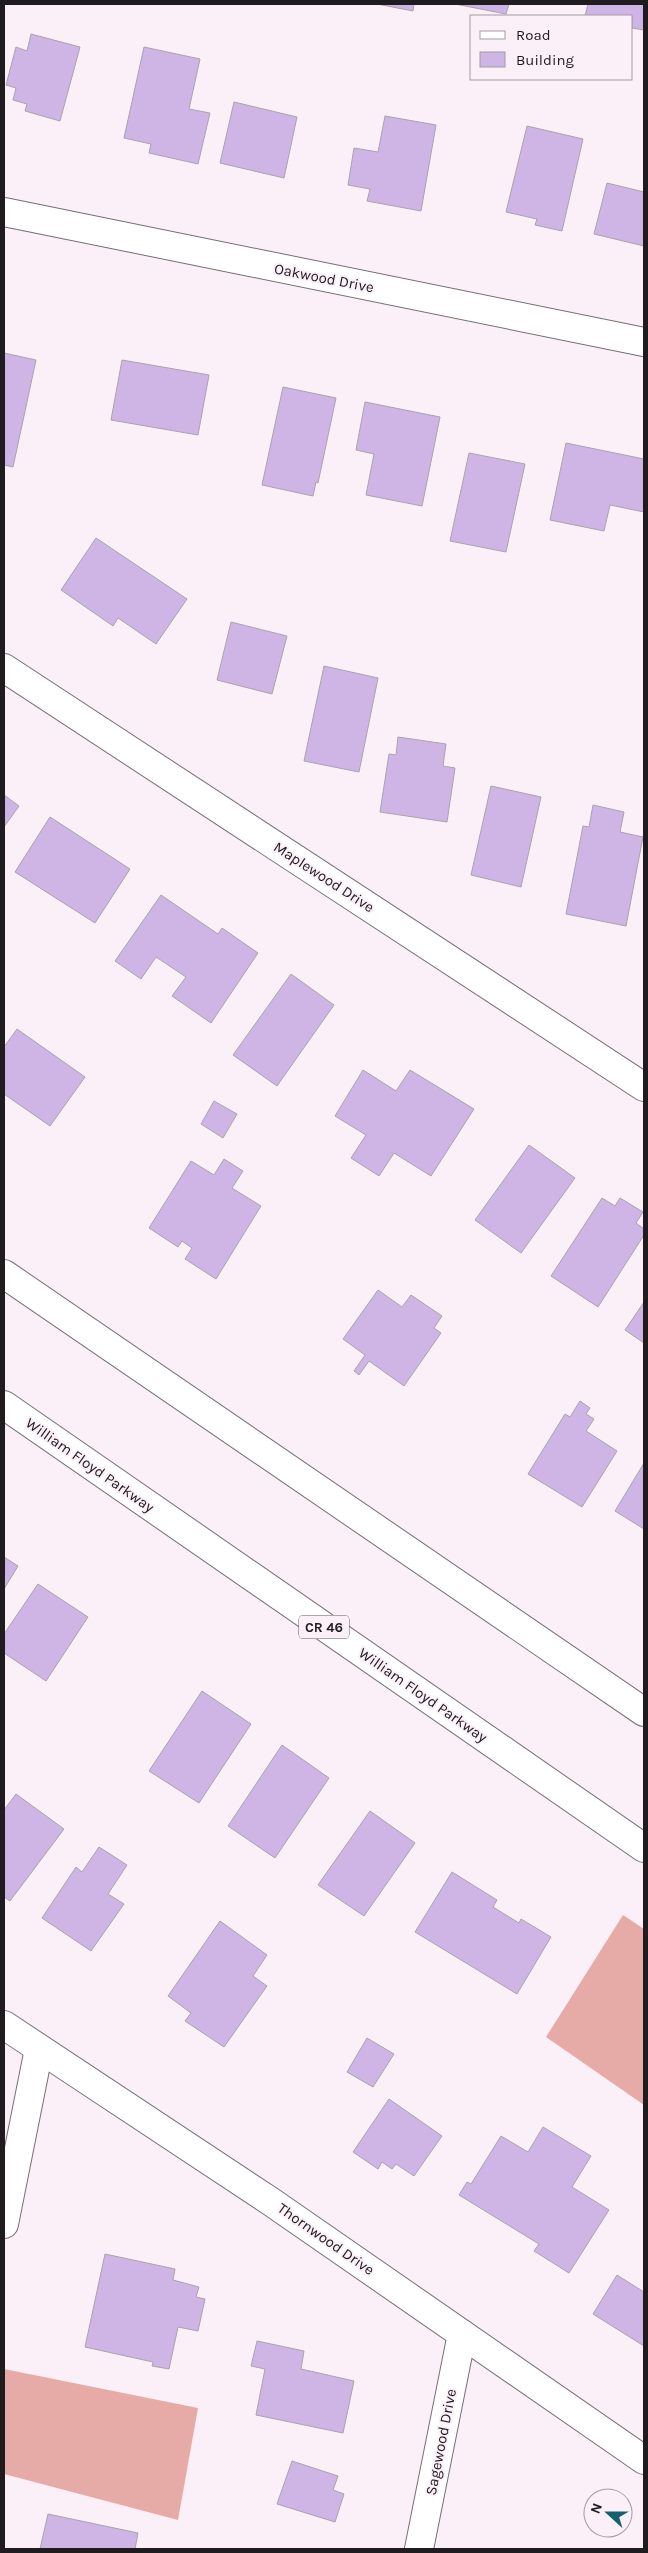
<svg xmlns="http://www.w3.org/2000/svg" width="648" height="2553" font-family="Karla,sans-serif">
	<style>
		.forest { fill: #e7aba7 }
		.building { fill: #cfb5e5; stroke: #a8a3ad }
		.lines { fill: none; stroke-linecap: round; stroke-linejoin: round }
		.minor-casing { stroke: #776e75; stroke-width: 30 }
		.highway-casing { stroke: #776e75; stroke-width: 30 }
		.minor { stroke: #fff; stroke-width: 28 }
		.highway { stroke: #fff; stroke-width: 28 }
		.labels { text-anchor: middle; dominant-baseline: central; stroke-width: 4; stroke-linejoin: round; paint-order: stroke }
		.shield { fill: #fbf0f8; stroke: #615b5f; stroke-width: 1 }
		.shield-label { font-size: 14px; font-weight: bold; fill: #1f1b1e }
		.street-label { font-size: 15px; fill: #1f1b1e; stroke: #fbf0f8 }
	</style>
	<rect width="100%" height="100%" fill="#fbf0f8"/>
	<g class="forest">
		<path d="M623 1915 644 1929V2105L546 2037Z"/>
		<path d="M4 2369 198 2408 178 2520 4 2474Z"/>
	</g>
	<g class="building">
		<path d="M377 4H414L413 11Z"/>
		<path d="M455 4H509L506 14Z"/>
		<path d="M588 4H644V30L632 28V16H585Z"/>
		<path d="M31 34 80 47 60 121 25 111 27 104 13 100 16 88 6 85 16 47 27 51Z"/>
		<path d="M144 47 200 59 189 109 210 113 198 164 149 153 151 144 124 138Z"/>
		<path d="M234 102 297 117 284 178 220 163Z"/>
		<path d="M385 116 436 125 421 211 367 201 370 189 348 185 354 148 378 152Z"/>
		<path d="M527 126 583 139 562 231 535 225 537 219 506 212Z"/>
		<path d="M607 183 644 192V246L594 234Z"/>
		<path d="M4 353 36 360 13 467 4 465Z"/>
		<path d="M122 360 209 375 198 435 111 420Z"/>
		<path d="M283 387 336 398 318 483 316 482 313 496 262 485Z"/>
		<path d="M365 402 440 417 422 506 366 495 374 454 356 450Z"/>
		<path d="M566 443 644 459V512L610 505 604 531 550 520Z"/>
		<path d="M469 453 525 464 506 552 450 541Z"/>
		<path d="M96 538 187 599 156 644 118 618 113 626 61 590Z"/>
		<path d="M231 622 287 636 272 694 217 680Z"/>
		<path d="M324 666 378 678 359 772 304 761Z"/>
		<path d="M398 737 446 744 443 766 455 768 447 822 380 812 389 754 396 755Z"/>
		<path d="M491 786 541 797 521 887 471 875Z"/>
		<path d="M4 795 19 806 4 827Z"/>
		<path d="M593 805 624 812 620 832 643 837 626 926 566 914 583 826 589 827Z"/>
		<path d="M50 817 130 869 95 923 15 872Z"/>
		<path d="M161 895 218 934 222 928 258 953 211 1023 172 996 186 977 156 957 141 979 115 961Z"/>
		<path d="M291 974 334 1005 277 1086 233 1055Z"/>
		<path d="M17 1029 85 1077 50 1126 4 1094V1047Z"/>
		<path d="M363 1070 396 1091 410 1070 474 1109 431 1176 394 1153 379 1176 351 1158 366 1135 335 1116Z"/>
		<path d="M214 1101 237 1114 223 1138 201 1124Z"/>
		<path d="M529 1145 575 1178 521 1253 475 1220Z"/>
		<path d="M224 1159 243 1171 232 1188 261 1206 216 1279 185 1259 192 1248 182 1241 178 1247 149 1228 191 1161 214 1175Z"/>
		<path d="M602 1198 615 1206 620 1198 643 1212 636 1223 644 1229V1235L598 1307 551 1276Z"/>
		<path d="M378 1290 402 1307 411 1295 442 1316 434 1328 441 1333 404 1386 369 1361 359 1375 354 1371 365 1355 343 1339Z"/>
		<path d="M644 1302V1343L625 1330Z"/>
		<path d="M580 1401 590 1408 586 1414 594 1419 586 1431 617 1451 582 1507 528 1474 565 1414 570 1417Z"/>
		<path d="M644 1463V1529L615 1511Z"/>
		<path d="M4 1557 18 1566 4 1589Z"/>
		<path d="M38 1584 88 1617 46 1681 4 1653V1634Z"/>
		<path d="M202 1691 251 1724 199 1803 149 1771Z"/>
		<path d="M282 1745 329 1778 275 1858 228 1826Z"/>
		<path d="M16 1794 64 1829 10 1901 4 1897V1810Z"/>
		<path d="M370 1811 415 1843 364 1916 318 1885Z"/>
		<path d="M99 1847 127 1865 108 1894 124 1904 91 1951 42 1918 76 1867 82 1872Z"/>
		<path d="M452 1872 497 1900 493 1907 519 1923 521 1919 551 1937 517 1994 415 1932Z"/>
		<path d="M220 1921 267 1955 253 1976 267 1986 224 2047 185 2021 191 2013 168 1996Z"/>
		<path d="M367 2038 394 2054 373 2087 347 2072Z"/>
		<path d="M389 2099 442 2136 414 2176 396 2164 392 2169 382 2162 378 2169 353 2152Z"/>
		<path d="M543 2127 591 2156 572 2187 609 2210 569 2273 534 2251 539 2244 459 2195 467 2182 471 2184 501 2136 528 2152Z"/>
		<path d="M105 2254 175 2269 173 2280 199 2287 196 2297 205 2299 198 2331 178 2327 169 2369 152 2366 153 2362 85 2347Z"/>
		<path d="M617 2275 644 2292V2346L593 2314Z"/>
		<path d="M257 2341 304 2351 301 2369 354 2381 343 2433 256 2415 265 2369 251 2366Z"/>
		<path d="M292 2461 338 2476 333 2490 344 2494 335 2522 277 2504Z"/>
		<path d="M48 2514 138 2533 135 2549H40Z"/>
	</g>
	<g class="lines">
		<defs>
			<g id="minor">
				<path d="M4 212 644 342"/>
				<path d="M4 668 644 1087"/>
				<path d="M4 2025 270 2201 644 2460"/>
				<path d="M4 2224 39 2049"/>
				<path d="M419 2549 462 2334"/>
			</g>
			<g id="highway">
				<path d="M4 1274 644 1712"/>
				<path d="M4 1405 644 1848"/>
			</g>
		</defs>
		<use href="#minor" class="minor-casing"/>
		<use href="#highway" class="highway-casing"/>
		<use href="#minor" class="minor"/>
		<use href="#highway" class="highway"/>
	</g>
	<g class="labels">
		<rect class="shield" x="299" y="1615.5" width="50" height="23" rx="4"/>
		<g class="shield-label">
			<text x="324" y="1627">CR 46</text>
		</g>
		<g class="street-label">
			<text transform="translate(324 278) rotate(11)">Oakwood Drive</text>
			<text transform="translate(324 877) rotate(33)">Maplewood Drive</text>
			<text transform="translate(90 1465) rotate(35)">William Floyd Parkway</text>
			<text transform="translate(423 1695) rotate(35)">William Floyd Parkway</text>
			<text transform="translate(326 2239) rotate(35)">Thornwood Drive</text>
			<text transform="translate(441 2442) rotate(-79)">Sagewood Drive</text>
		</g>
	</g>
	<rect width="648" height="2553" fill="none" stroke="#1f1b1e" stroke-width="10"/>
	<rect x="470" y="15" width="162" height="65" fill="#fbf0f8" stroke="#a39ba1"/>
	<rect x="480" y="31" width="25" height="8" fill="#ffffff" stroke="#a39ba1"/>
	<text x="516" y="40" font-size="15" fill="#1f1b1e">Road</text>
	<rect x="480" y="52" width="25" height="15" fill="#cfb5e5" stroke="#a39ba1"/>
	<text x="516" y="65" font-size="15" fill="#1f1b1e">Building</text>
	<g transform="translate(608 2513) rotate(291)"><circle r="24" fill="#fbf0f8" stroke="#a39ba1"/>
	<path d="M0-4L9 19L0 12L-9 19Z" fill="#15606d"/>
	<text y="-8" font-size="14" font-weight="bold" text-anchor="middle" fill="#1f1b1e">N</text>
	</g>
</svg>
